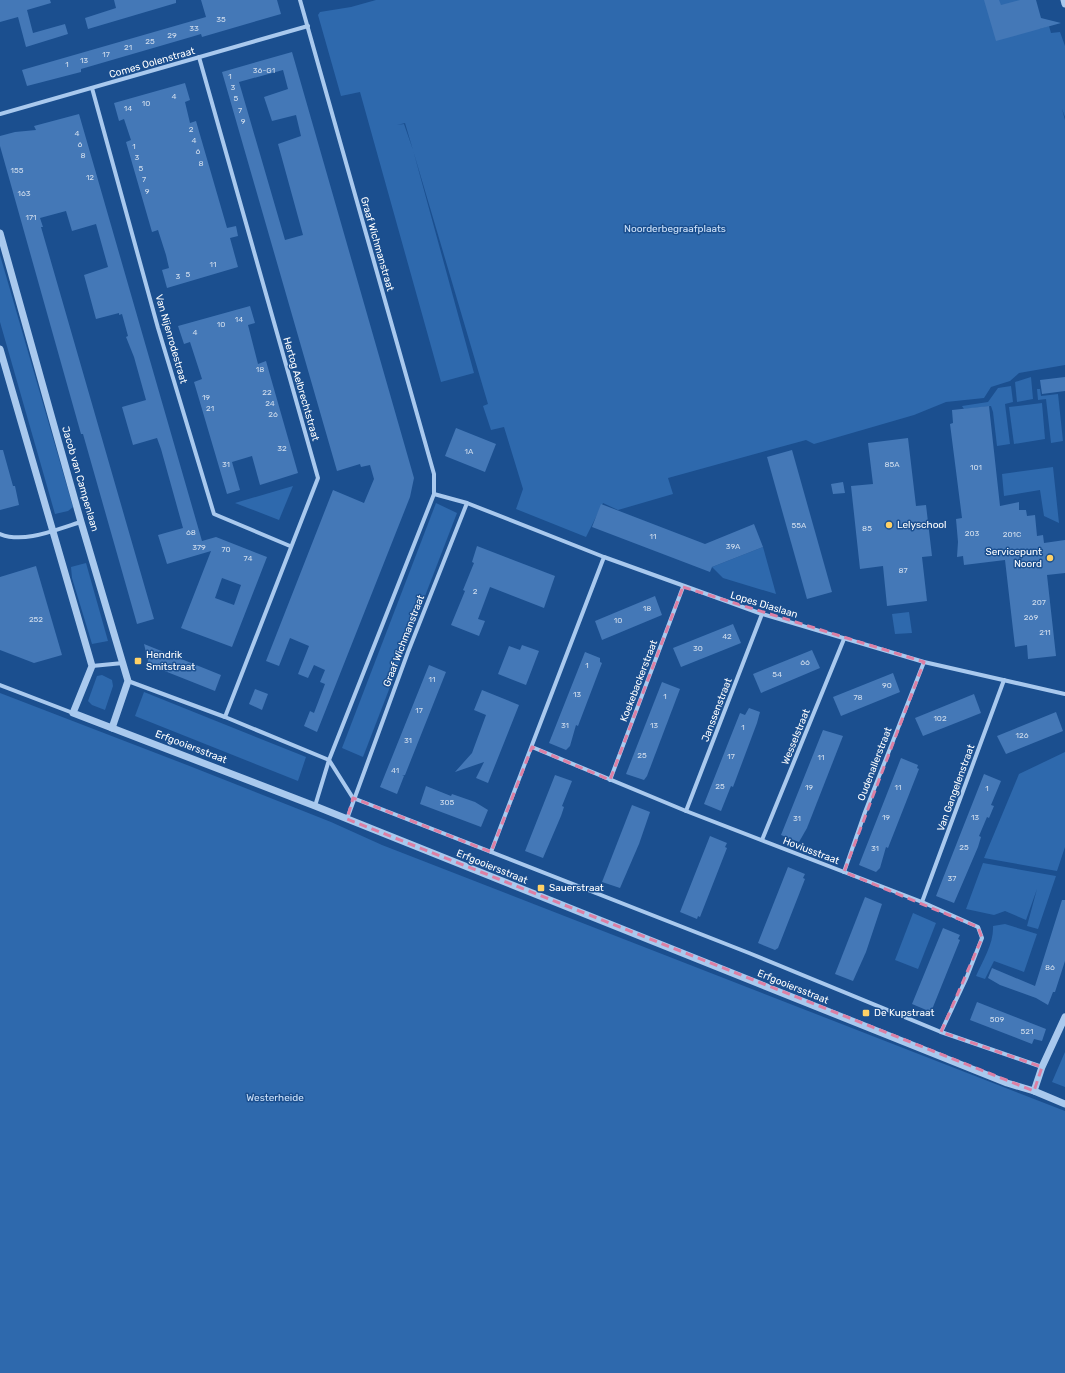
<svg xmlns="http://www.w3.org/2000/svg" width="1065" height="1373" font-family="Rubik,sans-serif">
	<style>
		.green { fill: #2e69ad }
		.building { fill: #4478b7; fill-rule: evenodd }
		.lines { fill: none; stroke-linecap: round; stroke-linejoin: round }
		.minor { stroke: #a9c9ee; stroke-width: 4 }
		.tertiary { stroke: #a9c9ee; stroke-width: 7 }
		.marked { fill: none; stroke: #dd80a5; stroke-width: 3; stroke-dasharray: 8 5; stroke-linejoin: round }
		.poi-dot { fill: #ffd166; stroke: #1b4f8f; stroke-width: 1.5 }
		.labels { text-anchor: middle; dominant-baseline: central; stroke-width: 3; stroke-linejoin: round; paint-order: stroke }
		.number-label { font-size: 8px; fill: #d0dded }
		.street-label { font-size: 10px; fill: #fff; stroke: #1b4f8f }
		.park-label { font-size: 10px; fill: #cfe3fa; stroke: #1b4f8f }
		.poi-label { font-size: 10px; fill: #fff; stroke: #1b4f8f; text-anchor: start }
	</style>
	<rect width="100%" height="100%" fill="#1b4f8f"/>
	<g class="green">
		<path d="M376 0H1032L1039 29 1049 26 1051 33 1060 32 1065 46V117L1062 109 1065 120V365L1019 373 1010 381 991 387 984 398 946 402 914 415 814 444 806 440 668 478 673 494 618 510 603 503 586 537 516 509 523 489 504 427 491 430 483 406 488 404 405 123 397 125 404 124 413 150 474 373 441 382 360 92 341 96 318 15 320 12 351 7Z"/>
		<path d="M0 255 73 507 68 511 55 514 0 322Z"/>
		<path d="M1031 377 1033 399 1017 402 1015 382Z"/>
		<path d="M1011 386 1013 402 1005 404 1010 444 997 446 993 412 991 406 964 409 962 406 988 402 998 388Z"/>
		<path d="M1037 389H1040L1041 396 1058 394 1063 441 1051 443 1046 399 1038 400Z"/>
		<path d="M1042 403 1045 439 1014 444 1009 407Z"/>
		<path d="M1053 467 1059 523 1044 516 1040 490 1004 496 1002 474Z"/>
		<path d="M293 486 279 520 235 503Z"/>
		<path d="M436 503 457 513 363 757 342 748Z"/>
		<path d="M763 547 776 594 723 578 712 567Z"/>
		<path d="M86 563 108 641 92 644 72 578 71 567Z"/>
		<path d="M909 612 912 633 895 634 892 614Z"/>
		<path d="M102 675 112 680 113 686 105 710 92 705 88 701 97 676Z"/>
		<path d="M144 692 306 757 298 781 135 716Z"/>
		<path d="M0 693 187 765 331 822 382 845 1065 1111V1373H0Z"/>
		<path d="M1065 752V847L1057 871 984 858 1019 774Z"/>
		<path d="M983 863 1056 876 1038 929 1027 926 1037 889 1026 920 1005 911 994 915 966 909Z"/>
		<path d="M913 913 936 923 918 969 895 960Z"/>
		<path d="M1005 924 1037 934 1024 972 994 961 985 979 976 976C983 960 994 943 993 926Z"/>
		<path d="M1065 1052V1087L1052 1082Z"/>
	</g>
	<g class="building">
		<path d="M0 0H50L51 3 27 10 33 33 65 24 68 34 26 47 18 17 0 22Z"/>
		<path d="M114 0H176V3L88 29 85 18 116 8Z"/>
		<path d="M201 0H277L281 14 202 37 201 34 191 37 81 69V72L27 86 22 70 206 17Z"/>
		<path d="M984 0H999L1001 5 1020 0H1036L1041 18 1061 23 996 41Z"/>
		<path d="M292 52 414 478 410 497 317 732 304 726 310 711 314 713 325 684 320 682 325 670 314 665 308 678 298 674 309 646 290 638 279 666 266 661 333 490 364 503 374 479 370 465 361 467 360 464 337 471 222 72ZM283 70 288 89 264 97 272 121 296 115 301 136 278 144 303 235 285 240 239 82Z"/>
		<path d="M185 83 190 100 185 102 190 123 196 121 227 228 236 226 238 236 230 238 238 267 167 288 162 270 169 268 166 255 158 230 152 232 126 142 131 140 124 119 119 121 114 103Z"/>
		<path d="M79 114 202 541 216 537 267 557 232 647 181 628 211 551 167 564 158 535 183 528 161 449 157 438 133 445 122 407 146 400 134 357 126 337 128 336 122 314 119 315V313L96 319 84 275 108 267 96 224 72 231 66 211 40 218 43 227H41L154 619 137 624 83 434H81L0 146V136L15 132 36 130 34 126ZM222 578 241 585 234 605 215 598Z"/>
		<path d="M250 306 255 323 248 325 258 364 266 361 298 473 260 485 252 456 232 462 240 490 227 494 194 382 202 379 190 342 184 344 178 326Z"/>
		<path d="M1065 377V391L1042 394 1040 380Z"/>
		<path d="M989 406 1000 506 1019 502V510H1026L1027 516 1035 515 1037 536 1043 535 1044 543 1065 540V573L1047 575 1056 656 1028 659 1027 645 1015 647 1005 560 964 565 963 556 957 557 958 542 956 519 962 518 950 424 953 423 952 410Z"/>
		<path d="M456 428 496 444 485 472 445 456Z"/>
		<path d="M908 438 916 506 926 505 932 556 922 557 927 601 887 606 883 566 860 569 851 486 873 484 868 443Z"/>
		<path d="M0 450H3L13 486H15L19 505 0 510Z"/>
		<path d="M792 450 832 592 807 599 767 457Z"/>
		<path d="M843 482 845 493 833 494 831 484Z"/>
		<path d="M601 504 705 544 754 524 763 547 712 567 710 572 592 527Z"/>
		<path d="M477 546 555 576 544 608 490 587 478 619 485 621 479 636 451 625 465 591 463 590 474 563 472 562Z"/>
		<path d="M36 566 62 655 34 663 0 650V577Z"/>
		<path d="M655 596 662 615 602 640 595 621Z"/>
		<path d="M733 624 741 643 681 667 673 648Z"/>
		<path d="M144 644 221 675 215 691 147 664 148 661Z"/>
		<path d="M522 645 539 651 526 685 498 674 509 646 520 650Z"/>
		<path d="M812 650 820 668 761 693 753 674Z"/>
		<path d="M585 652 600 658V662L602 663 578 726 576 725 570 746 566 750 549 743Z"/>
		<path d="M429 665 446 672 405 775 402 776H404L397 794 380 787Z"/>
		<path d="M893 673 900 692 841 716 833 697Z"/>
		<path d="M662 682 680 689 647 776 644 780 626 774Z"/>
		<path d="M255 689 268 694 262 710 249 704Z"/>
		<path d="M482 690 519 705 488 783 476 778 484 762 455 772 472 753 486 715 474 710Z"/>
		<path d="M974 694 981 713 923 736 915 718Z"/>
		<path d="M749 708 760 712 757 723 733 787 731 786 721 811 704 804 740 713 745 715Z"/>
		<path d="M1056 712 1063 731 1006 754 997 736Z"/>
		<path d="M823 730 843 736 807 828 799 842 781 835Z"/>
		<path d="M901 758 918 765 917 768 919 769 888 848 886 847 880 868 876 872 859 865Z"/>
		<path d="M984 774 1001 781 991 805 994 806 989 818 987 817 979 836 981 837 978 847 954 903 936 896Z"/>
		<path d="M555 775 572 781 562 806 564 807 561 816 543 858 525 851Z"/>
		<path d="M426 786 451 796 452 794 475 802 488 810 481 827 420 804Z"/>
		<path d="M632 805 650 812 639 844 620 888 602 882Z"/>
		<path d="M710 836 727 843 725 847 727 848 700 917 698 916 697 919 680 912Z"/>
		<path d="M788 867 805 874 803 878 805 879 778 948 775 950 758 943Z"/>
		<path d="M865 897 882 904 866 952 853 981 835 974Z"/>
		<path d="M1062 900H1065V961L1055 992H1053L1048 1005 1036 998 1000 985 988 978 992 968 1035 986Z"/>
		<path d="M943 928 960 935 958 939 960 940 931 1012 912 1004Z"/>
		<path d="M977 1002 1046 1029 1042 1041 1034 1039 1032 1044 970 1020Z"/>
	</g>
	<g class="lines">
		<g class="minor">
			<path d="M300 0 434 474V494L329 760 315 806"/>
			<path d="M199 57 318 478 225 717"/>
			<path d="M92 88 158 328 214 514 290 546"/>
			<path d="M0 114 308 26"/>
			<path d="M434 494 467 503 604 557 762 614 924 662 1065 694"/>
			<path d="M0 534C25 544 57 529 81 522"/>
			<path d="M92 666 123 663"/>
			<path d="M128 681 225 717 329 760 353 798 749 953 941 1032 1042 1067"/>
			<path d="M0 685 73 713"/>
			<path d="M532 747 686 811 922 902 978 927 982 938 966 979 941 1032"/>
			<path d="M610 780 683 587"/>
			<path d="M686 811 762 614"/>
			<path d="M347 819 408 652 467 503"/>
			<path d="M762 840 844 639"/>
			<path d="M491 852 604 557"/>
			<path d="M844 872 865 812 924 662"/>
			<path d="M922 902 1004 680"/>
		</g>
		<g class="tertiary">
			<path d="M1064 0 1065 4"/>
			<path d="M0 233 81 522 128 681 112 728"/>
			<path d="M0 349 92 666 73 713 315 806 1007 1083 1034 1091 1065 1104"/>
			<path d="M1034 1091 1042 1067 1065 1017"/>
		</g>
	</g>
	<path class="marked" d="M683 587 924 662 844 872 978 927 982 938 941 1032 1042 1067 1034 1091 347 819 353 798 491 852 532 747 610 780Z"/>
	<g class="poi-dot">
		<circle cx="889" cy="525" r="4"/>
		<circle cx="1050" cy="558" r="4"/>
		<rect x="134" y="657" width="8" height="8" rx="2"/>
		<rect x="537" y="884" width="8" height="8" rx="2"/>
		<rect x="862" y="1009" width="8" height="8" rx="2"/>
	</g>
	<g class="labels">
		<g class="number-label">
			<text x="221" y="19">35</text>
			<text x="194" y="28">33</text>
			<text x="172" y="35">29</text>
			<text x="150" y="41">25</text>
			<text x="128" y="47">21</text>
			<text x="106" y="54">17</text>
			<text x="84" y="60">13</text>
			<text x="67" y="64">1</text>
			<text x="264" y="70">36-G1</text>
			<text x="230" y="76">1</text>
			<text x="233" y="87">3</text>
			<text x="174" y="96">4</text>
			<text x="236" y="98">5</text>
			<text x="146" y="103">10</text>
			<text x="128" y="108">14</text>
			<text x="240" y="110">7</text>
			<text x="243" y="121">9</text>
			<text x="191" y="129">2</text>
			<text x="77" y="133">4</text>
			<text x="194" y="140">4</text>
			<text x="80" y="144">6</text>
			<text x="134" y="146">1</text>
			<text x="198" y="151">6</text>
			<text x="83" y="155">8</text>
			<text x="137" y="157">3</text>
			<text x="201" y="163">8</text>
			<text x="141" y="168">5</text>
			<text x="17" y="170">155</text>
			<text x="90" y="177">12</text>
			<text x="144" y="179">7</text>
			<text x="147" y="191">9</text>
			<text x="24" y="193">163</text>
			<text x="31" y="217">171</text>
			<text x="213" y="264">11</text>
			<text x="188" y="274">5</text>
			<text x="178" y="276">3</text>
			<text x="239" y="319">14</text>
			<text x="221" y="324">10</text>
			<text x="195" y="332">4</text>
			<text x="260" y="369">18</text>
			<text x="267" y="392">22</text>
			<text x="206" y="397">19</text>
			<text x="270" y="403">24</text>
			<text x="210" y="408">21</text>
			<text x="273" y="414">26</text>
			<text x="282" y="448">32</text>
			<text x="469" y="451">1A</text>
			<text x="226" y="464">31</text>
			<text x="892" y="464">85A</text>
			<text x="976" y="467">101</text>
			<text x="799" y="525">55A</text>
			<text x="867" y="528">85</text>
			<text x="191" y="532">68</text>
			<text x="972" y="533">203</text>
			<text x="1012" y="534">201C</text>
			<text x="653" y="536">11</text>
			<text x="733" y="546">39A</text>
			<text x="199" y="547">379</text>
			<text x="226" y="549">70</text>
			<text x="248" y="558">74</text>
			<text x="903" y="570">87</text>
			<text x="475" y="591">2</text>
			<text x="1039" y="602">207</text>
			<text x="647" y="608">18</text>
			<text x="1031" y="617">269</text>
			<text x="36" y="619">252</text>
			<text x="618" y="620">10</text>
			<text x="1045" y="632">211</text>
			<text x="727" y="636">42</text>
			<text x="698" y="648">30</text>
			<text x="805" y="662">66</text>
			<text x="587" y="665">1</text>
			<text x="777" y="674">54</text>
			<text x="432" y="679">11</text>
			<text x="887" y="685">90</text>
			<text x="577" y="694">13</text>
			<text x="665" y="696">1</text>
			<text x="858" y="697">78</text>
			<text x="419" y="710">17</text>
			<text x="940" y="718">102</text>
			<text x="565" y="725">31</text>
			<text x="654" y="725">13</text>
			<text x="743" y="727">1</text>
			<text x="1022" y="735">126</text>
			<text x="408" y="740">31</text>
			<text x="642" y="755">25</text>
			<text x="731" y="756">17</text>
			<text x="821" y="757">11</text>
			<text x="395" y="770">41</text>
			<text x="720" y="786">25</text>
			<text x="809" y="787">19</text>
			<text x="898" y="787">11</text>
			<text x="987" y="788">1</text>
			<text x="447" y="802">305</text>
			<text x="886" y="817">19</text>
			<text x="975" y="817">13</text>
			<text x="797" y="818">31</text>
			<text x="964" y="847">25</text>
			<text x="875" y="848">31</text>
			<text x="952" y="878">37</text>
			<text x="1050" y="967">86</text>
			<text x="997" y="1019">509</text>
			<text x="1027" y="1031">521</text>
		</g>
		<g class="street-label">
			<text transform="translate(152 63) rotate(-16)">Comes Oolenstraat</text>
			<text transform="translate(377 244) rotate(74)">Graaf Wichmanstraat</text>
			<text transform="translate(171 339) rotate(74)">Van Nijenrodestraat</text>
			<text transform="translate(301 389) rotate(74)">Hertog Aelbrechtstraat</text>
			<text transform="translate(80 479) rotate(74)">Jacob van Campenlaan</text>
			<text transform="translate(764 605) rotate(17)">Lopes Diaslaan</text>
			<text transform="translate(404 641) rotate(-69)">Graaf Wichmanstraat</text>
			<text transform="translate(639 681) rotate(-69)">Koekebackerstraat</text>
			<text transform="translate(717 710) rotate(-69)">Janssenstraat</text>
			<text transform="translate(796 737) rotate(-68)">Wesselstraat</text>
			<text transform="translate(191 747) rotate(21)">Erfgooiersstraat</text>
			<text transform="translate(875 764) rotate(-69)">Oudenallerstraat</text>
			<text transform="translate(956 788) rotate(-70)">Van Gangelenstraat</text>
			<text transform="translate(811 851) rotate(21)">Hoviusstraat</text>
			<text transform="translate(492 867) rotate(22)">Erfgooiersstraat</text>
			<text transform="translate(793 987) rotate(22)">Erfgooiersstraat</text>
		</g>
		<g class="park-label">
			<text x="675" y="229">Noorderbegraafplaats</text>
			<text x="275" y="1098">Westerheide</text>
		</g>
		<g class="poi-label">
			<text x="897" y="525">Lelyschool</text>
			<text x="1042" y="552" text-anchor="end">Servicepunt<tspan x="1042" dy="12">Noord</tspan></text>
			<text x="146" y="655">Hendrik<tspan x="146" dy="12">Smitstraat</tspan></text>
			<text x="549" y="888">Sauerstraat</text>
			<text x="874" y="1013">De Kupstraat</text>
		</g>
	</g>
</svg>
